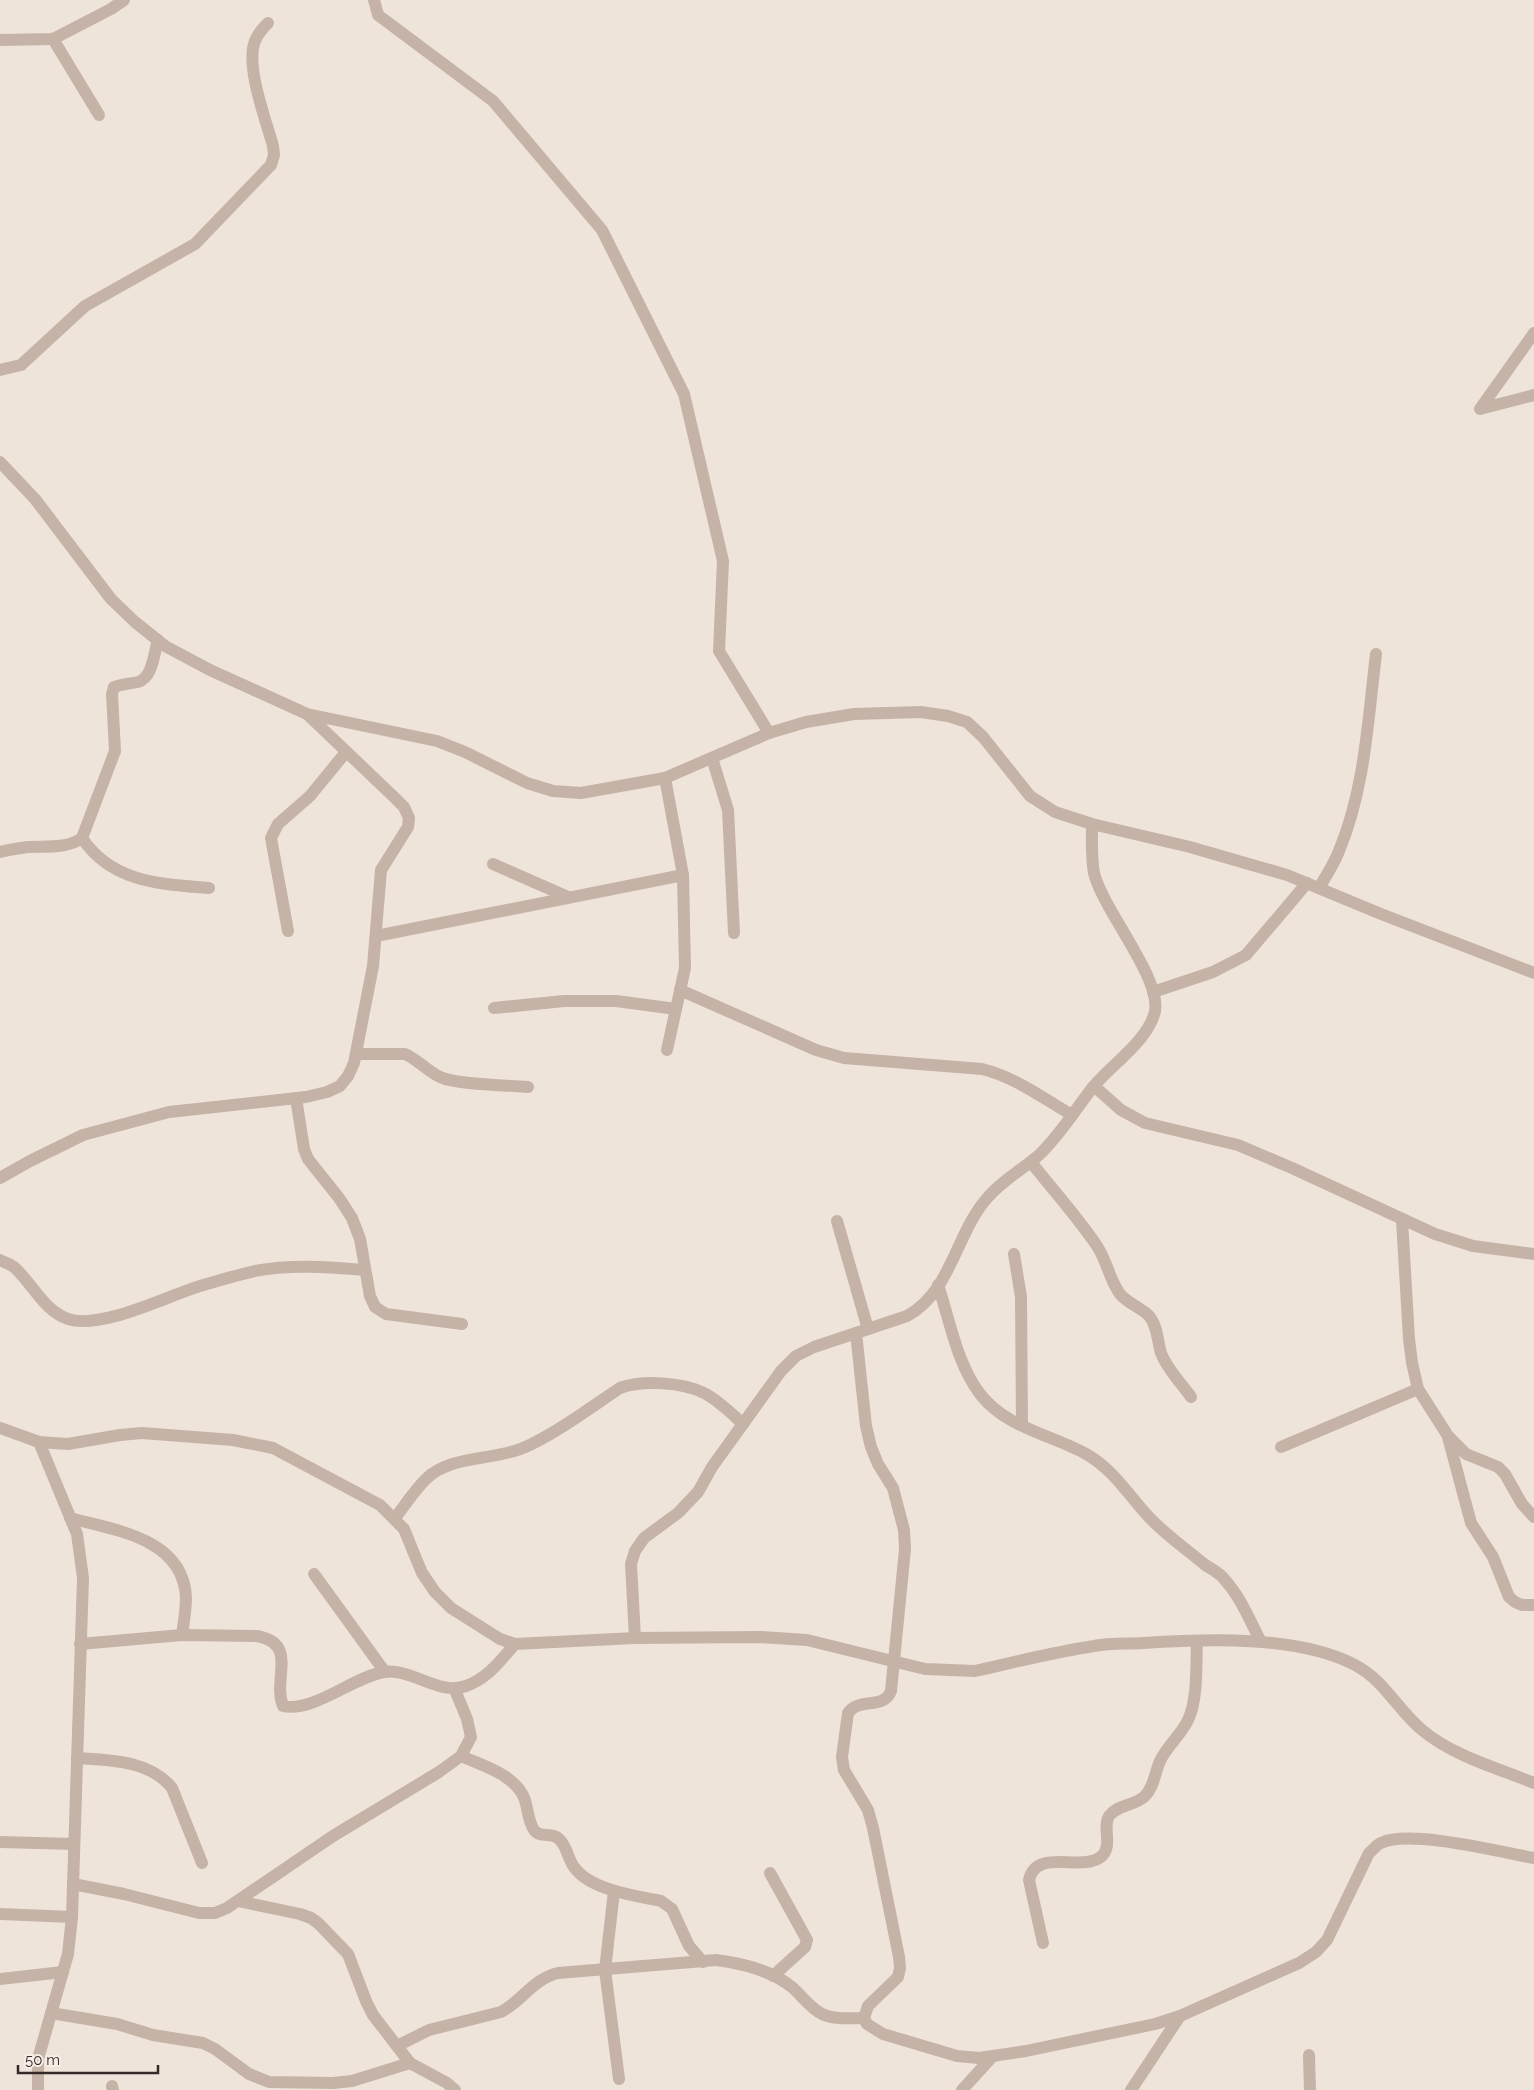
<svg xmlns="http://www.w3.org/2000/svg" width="1534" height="2090" font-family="Raleway,sans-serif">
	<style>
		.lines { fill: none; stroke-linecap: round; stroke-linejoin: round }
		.minor { stroke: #c6b3a7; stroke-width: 12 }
	</style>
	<rect width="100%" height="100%" fill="#efe4da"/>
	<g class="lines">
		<g class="minor">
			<path d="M374 0 378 15 493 101 602 230 684 394 723 561 719 651 769 733"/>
			<path d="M53 39 99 115"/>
			<path d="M0 40 53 39 111 9 124 0"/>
			<path d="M1534 333 1480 409 1534 395"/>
			<path d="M0 370 21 365 85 306 195 244 271 165 274 155 273 146C266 120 245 66 255 41 258 33 263 28 268 23"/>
			<path d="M0 462 35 499 111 599 135 622 165 646 210 670 307 714 437 741 465 752 527 783 553 791 581 793 665 778 769 733 806 722 854 714 921 712 948 716 967 722 983 737 1030 796 1055 812 1092 824 1190 847 1287 875 1381 914 1534 973"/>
			<path d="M712 758 728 810 734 933"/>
			<path d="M665 778 683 875 685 968 667 1050"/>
			<path d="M82 838C112 883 161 884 209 888"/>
			<path d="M0 852C9 850 18 848 28 847 45 846 67 849 82 838L115 751 112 694 114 687C122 684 129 684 138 682 153 678 154 652 158 640"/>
			<path d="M493 864 568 897"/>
			<path d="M1319 888C1326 876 1334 864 1339 851 1365 789 1368 719 1376 654"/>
			<path d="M288 931 271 838 278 824 310 796 346 752"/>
			<path d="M376 936 683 875"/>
			<path d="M680 990 816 1050 844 1058 982 1069C1015 1077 1043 1098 1072 1115"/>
			<path d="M1153 992 1213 972 1246 955 1307 883"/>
			<path d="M494 1008 564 1001H616L676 1009"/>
			<path d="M356 1054H405C417 1059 427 1071 440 1077 457 1085 507 1085 528 1087"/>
			<path d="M1094 1086 1121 1110 1145 1123 1238 1145 1292 1168 1435 1234 1473 1246 1534 1254"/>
			<path d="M296 1098 304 1149 308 1159 339 1198 352 1218 360 1239 370 1296 375 1307 386 1314 462 1324"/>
			<path d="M1031 1162C1052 1189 1077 1216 1097 1246 1107 1261 1109 1279 1120 1294 1128 1304 1143 1308 1150 1317 1158 1328 1157 1340 1161 1353 1167 1369 1181 1383 1191 1397"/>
			<path d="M0 1178 30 1161 83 1135 169 1112 306 1097 327 1092 340 1086 348 1076 354 1063 373 966 381 870 408 827 409 818 404 807 396 799 307 714"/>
			<path d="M1402 1220 1409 1339 1412 1363 1418 1389 1448 1436 1466 1454 1498 1467 1505 1474 1522 1504 1534 1517"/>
			<path d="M837 1221 868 1329"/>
			<path d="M1014 1254 1021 1297 1022 1425"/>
			<path d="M0 1260C4 1262 10 1264 14 1267 32 1283 44 1311 68 1319 101 1330 167 1296 200 1286 218 1281 236 1275 255 1271 292 1264 327 1267 365 1270"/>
			<path d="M938 1285C950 1321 957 1364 980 1394 1006 1428 1053 1435 1088 1455 1113 1470 1128 1494 1147 1515 1163 1533 1185 1548 1204 1564 1211 1569 1220 1573 1225 1580 1241 1598 1250 1621 1261 1642"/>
			<path d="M856 1333 866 1426 871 1447 878 1464 893 1488 904 1530 905 1549 891 1691C884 1710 859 1697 848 1713L842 1757 844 1770 868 1810 873 1828 899 1957 900 1968 898 1977 868 2006 864 2018 867 2024 883 2034 957 2056 979 2058 1026 2051 1155 2024 1180 2016 1299 1963 1316 1952 1327 1940 1369 1853C1373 1850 1376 1845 1381 1843 1409 1829 1501 1852 1534 1858"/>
			<path d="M0 1428 39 1442 53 1443 68 1444 120 1435 142 1433 233 1440 273 1448 380 1505 404 1529 422 1573 435 1592 451 1608 500 1639 515 1644 635 1638 760 1637 807 1640 925 1669 975 1671C1015 1662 1054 1652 1094 1646 1110 1643 1127 1644 1143 1643 1205 1639 1298 1635 1355 1665 1384 1680 1397 1709 1422 1730 1453 1756 1497 1768 1534 1783"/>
			<path d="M1448 1437 1471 1523 1493 1557 1509 1597 1515 1602 1522 1605H1534"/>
			<path d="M1281 1447 1418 1389"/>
			<path d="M70 1518C114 1530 183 1538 186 1597 186 1610 184 1622 182 1635"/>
			<path d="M395 1518C405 1505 414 1491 426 1479 450 1455 492 1461 523 1448 554 1435 591 1407 620 1388 642 1380 682 1382 704 1393 718 1400 731 1413 743 1424"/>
			<path d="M314 1574 385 1672"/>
			<path d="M635 1638 631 1564 635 1551 644 1538 678 1513 698 1492 712 1467 781 1371 796 1356 814 1347 907 1316C952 1292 956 1231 989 1196 1003 1180 1023 1169 1039 1155 1060 1135 1075 1110 1093 1087 1111 1065 1149 1040 1155 1011 1161 977 1103 910 1094 873 1091 857 1092 841 1092 824"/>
			<path d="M80 1644 182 1635 257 1636C299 1644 272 1678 283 1706 313 1713 353 1677 384 1672 412 1668 439 1696 466 1686 487 1679 501 1660 515 1644"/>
			<path d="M461 1756C484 1766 516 1775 525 1800 528 1810 528 1821 534 1830 540 1839 553 1831 560 1840 567 1847 568 1859 574 1867 590 1890 636 1896 661 1901L672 1909 689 1946 703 1962"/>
			<path d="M77 1758C109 1760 150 1760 172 1788L202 1863"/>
			<path d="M0 1842 74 1844"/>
			<path d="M770 1873 807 1940 805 1947 773 1976"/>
			<path d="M73 1884 124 1894 199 1913H215L227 1908 333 1836 439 1772 461 1756 471 1737 467 1719 455 1690"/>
			<path d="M614 1891 605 1970 619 2079"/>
			<path d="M238 1901 300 1914 311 1918 318 1923 348 1954 366 2001 373 2015 410 2063 447 2083 455 2090"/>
			<path d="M0 1914 72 1917"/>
			<path d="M1043 1943 1029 1880C1036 1847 1083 1873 1102 1856 1113 1845 1102 1827 1109 1816 1118 1804 1135 1806 1145 1796 1154 1787 1155 1772 1160 1761 1167 1746 1181 1735 1188 1720 1198 1700 1196 1664 1197 1641"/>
			<path d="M0 1979 63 1972"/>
			<path d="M51 2013 117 2024 153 2035 203 2043 215 2049 249 2074 269 2082 333 2083 352 2081 410 2063"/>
			<path d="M397 2046 429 2030 501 2012C522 2001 533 1979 558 1973L716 1960C741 1963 773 1971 793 1988 802 1996 810 2008 822 2014 835 2020 851 2018 864 2018"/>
			<path d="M1309 2055 1310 2090"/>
			<path d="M112 2086 113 2090"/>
			<path d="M38 2090V2059L68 1954 72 1917 83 1578 77 1534 39 1442"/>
			<path d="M962 2090 992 2057"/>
			<path d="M1131 2090 1180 2016"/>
		</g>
	</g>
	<path d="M18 2065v8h140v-8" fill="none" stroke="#332a27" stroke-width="2.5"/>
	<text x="25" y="2065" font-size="15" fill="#332a27" stroke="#f7eee6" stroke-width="4" paint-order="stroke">50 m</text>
</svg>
